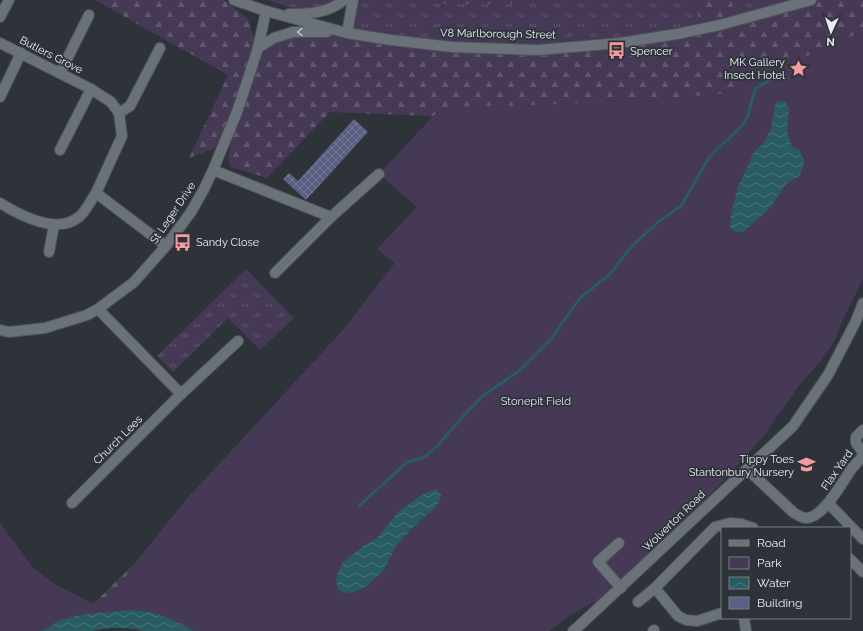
<svg xmlns="http://www.w3.org/2000/svg" width="863" height="631" font-family="Raleway,sans-serif">
	<style>
		.grass { fill: url(#grass-tufts) }
		.forest { fill: url(#forest-firs) }
		.green { fill: #453955 }
		.water { fill: url(#water-waves) }
		.lines { fill: none; stroke-linecap: round; stroke-linejoin: round }
		.stream { stroke: #295c61; stroke-width: 3 }
		.building { fill: url(#building-cross-hatch) }
		.minor-casing { stroke: #4d5257; stroke-width: 12 }
		.minor { stroke: #6a7179; stroke-width: 10 }
		.oneway { stroke: #bdc2c7 }
		.labels { text-anchor: middle; dominant-baseline: central; stroke-width: 3.5; stroke-linejoin: round; paint-order: stroke }
		.street-label { font-size: 11px; fill: #e9edf1; stroke: #2e333a }
		.poi-label { font-size: 11px; fill: #e9edf1; stroke: #2e333a; text-anchor: start }
		.park-label { font-size: 11px; fill: #e8dafe; stroke: #2e333a }
	</style>
	<defs>
		<pattern id="grass-tufts" width="24" height="20" patternUnits="userSpaceOnUse"><rect width="24" height="20" fill="#453955"/><path d="M3 7l-1-3M5 7V3M7 7l1-3M15 17l-1-3M17 17v-4M19 17l1-3" fill="none" stroke="#60566e"/></pattern>
		<pattern id="forest-firs" width="22" height="20" patternUnits="userSpaceOnUse"><rect width="22" height="20" fill="#453955"/><path d="M5 1l3.5 6h-7zM16 11l3.5 6h-7z" fill="#60566e"/></pattern>
		<pattern id="water-waves" width="16" height="10" patternUnits="userSpaceOnUse"><rect width="16" height="10" fill="#295c61"/><path d="M0 5q4-4 8 0t8 0" fill="none" stroke="#487478"/></pattern>
		<pattern id="building-cross-hatch" width="8" height="8" patternUnits="userSpaceOnUse"><rect width="8" height="8" fill="#5b6083"/><path d="M0 0l8 8M0 8l8-8" fill="none" stroke="#737795"/></pattern>
	</defs>
	<rect width="100%" height="100%" fill="#2e333a"/>
	<g class="grass">
		<path d="M267 0H344L310 14Z"/>
		<path d="M353 0H412L448 4H508L552 0H698L696 4 701 31 538 50 347 33Z"/>
		<path d="M736 0H811L720 27Z"/>
		<path d="M246 269 294 318 260 350 228 318 173 372 157 356Z"/>
	</g>
	<g class="forest">
		<path d="M95 0H224L247 18 258 48 293 32 347 33 538 50 701 31 696 4 698 0H736L720 26 811 0H863V47L260 631H186L93 604 135 563 187 499 344 329 395 263 511 106 446 107 433 116 330 112 267 178 231 167 228 158 236 113 215 148 189 158 228 75Z"/>
		<path d="M412 0H552L508 4H448Z"/>
	</g>
	<path class="green" d="M863 31V279L842 322 835 340 821 361 798 387 763 437 708 497 698 515 621 588 570 615 549 631H194L183 624 109 612 78 616 60 621 42 631H0V523L24 555 33 568 57 585 93 604 101 601 117 589 135 563 187 499 344 329 395 263 377 249 417 207 379 174 433 116 446 107 511 106 606 102 721 94Z"/>
	<g class="water">
		<path d="M778 101H785L789 109 787 130 792 147 799 150 804 160 803 167 800 175 795 179 787 183 769 209 743 232C737 232 733 232 730 227L731 215 738 187 754 152 765 141 771 128 775 105Z"/>
		<path d="M436 489 441 495 437 506 412 528 396 546 384 570 368 585 358 591 348 593 343 592 338 589 336 581 339 570 343 563 363 546 377 538 399 511 423 494Z"/>
		<path d="M130 610C157 611 171 618 194 631H144L134 629 123 628H110L90 631H42C48 628 54 623 61 620 83 613 107 612 130 610Z"/>
	</g>
	<g class="lines">
		<path class="stream" d="M359 506 407 462 425 457 438 445 464 415 484 395 519 371 551 339 580 298 610 274 631 247 657 223 681 206 710 156 743 125 748 115 755 89 773 78"/>
	</g>
	<path class="building" d="M354 119 368 132 306 200 283 179 289 173 298 181Z"/>
	<g class="lines">
		<defs>
			<g id="minor">
				<path d="M234 0 266 11 347 33 391 40 452 47 538 50 620 43 677 34 720 25 811 0"/>
				<path d="M289 14C308 14 329 13 344 0"/>
				<path d="M0 17 9 0"/>
				<path d="M347 33 353 0"/>
				<path d="M0 43 91 89"/>
				<path d="M258 48 274 38 293 32H327"/>
				<path d="M60 73 89 15"/>
				<path d="M0 97 21 53"/>
				<path d="M119 113 130 106 160 48"/>
				<path d="M60 150 91 89 111 102 119 113 122 136 96 193 166 246"/>
				<path d="M213 170 331 217 379 174"/>
				<path d="M0 203C21 216 58 236 80 216 86 211 91 200 96 193"/>
				<path d="M49 252 54 225"/>
				<path d="M275 273 331 217"/>
				<path d="M98 309 181 394 238 341"/>
				<path d="M0 330 9 332 45 328 87 315 98 309 134 282 166 246 191 212 204 189 213 170 237 112 258 48 266 11"/>
				<path d="M747 469 794 513C798 515 802 518 806 518 823 518 842 483 850 471 854 465 859 461 863 456L862 451 856 443V437L863 430"/>
				<path d="M72 503 181 394"/>
				<path d="M828 503 863 539"/>
				<path d="M619 543 598 562 621 588"/>
				<path d="M850 559 863 572"/>
				<path d="M655 588 678 616 686 620 697 621 722 613"/>
				<path d="M638 602 655 588 715 527 730 523 741 524 753 528"/>
				<path d="M744 618 746 631"/>
				<path d="M573 631 579 626 793 426 828 375 855 323 863 303"/>
				<path d="M653 631 654 630"/>
			</g>
		</defs>
		<use href="#minor" class="minor-casing"/>
		<use href="#minor" class="minor"/>
	</g>
	<defs><path id="oneway-chevron" d="M-2-3.5L2.5 0L-2 3.5" fill="none" stroke-width="1.6" stroke-linecap="round" stroke-linejoin="round"/></defs>
	<use class="oneway" href="#oneway-chevron" transform="translate(300 32) rotate(179)"/>
	<defs>
		<symbol id="bus-bare" viewBox="-9 -9 18 18"><path d="M-5-6H5V4H4V6H2V4H-2V6H-4V4H-5ZM-3.5-4V0h7V-4ZM-3.5 1.2v1.5H-2V1.2ZM2 1.2v1.5H3.5V1.2Z" fill="#f59b9e" stroke="#2e333a" stroke-width="2.5" paint-order="stroke"/></symbol>
		<symbol id="sight-bare" viewBox="-9 -9 18 18"><path d="M0-6L1.8-2.2L6-1.7L2.9 1.2L3.7 5.4L0 3.3L-3.7 5.4L-2.9 1.2L-6-1.7L-1.8-2.2Z" fill="#f59b9e" stroke="#2e333a" stroke-width="2.5" paint-order="stroke"/></symbol>
		<symbol id="school-bare" viewBox="-9 -9 18 18"><path d="M0-5L7-2L0 1L-7-2ZM-4 1L0 2.5L4 1V4Q0 6-4 4Z" fill="#f59b9e" stroke="#2e333a" stroke-width="2.5" paint-order="stroke"/></symbol>
	</defs>
	<g fill-rule="evenodd">
		<use href="#bus-bare" x="604" y="38" width="25" height="25"/>
		<use href="#sight-bare" x="786" y="56" width="25" height="25"/>
		<use href="#bus-bare" x="170" y="230" width="25" height="25"/>
		<use href="#school-bare" x="794" y="452" width="25" height="25"/>
	</g>
	<g class="labels">
		<g class="street-label">
			<text transform="translate(498 34) rotate(1)">V8 Marlborough Street</text>
			<text transform="translate(51 55) rotate(27)">Butlers Grove</text>
			<text transform="translate(173 213) rotate(-56)">St Leger Drive</text>
			<text transform="translate(118 440) rotate(-45)">Church Lees</text>
			<text transform="translate(837 470) rotate(-55)">Flax Yard</text>
			<text transform="translate(674 521) rotate(-44)">Wolverton Road</text>
		</g>
		<g class="poi-label">
			<text x="630" y="51">Spencer</text>
			<text x="785" y="62" text-anchor="end">MK Gallery<tspan x="785" dy="13">Insect Hotel</tspan></text>
			<text x="196" y="242">Sandy Close</text>
			<text x="794" y="459" text-anchor="end">Tippy Toes<tspan x="794" dy="13">Stantonbury Nursery</tspan></text>
		</g>
		<g class="park-label">
			<text x="536" y="401">Stonepit Field</text>
		</g>
	</g>
	<rect x="721" y="527" width="130" height="92" fill="#2e333a" stroke="#797d83"/>
	<rect x="729" y="540" width="20" height="6" fill="#6a7179" stroke="#797d83"/>
	<text x="757" y="547" font-size="12" fill="#e9edf1">Road</text>
	<rect x="729" y="557" width="20" height="12" fill="#453955" stroke="#797d83"/>
	<text x="757" y="567" font-size="12" fill="#e9edf1">Park</text>
	<rect x="729" y="577" width="20" height="12" fill="url(#water-waves)" stroke="#797d83"/>
	<text x="757" y="587" font-size="12" fill="#e9edf1">Water</text>
	<rect x="729" y="597" width="20" height="12" fill="#5b6083" stroke="#797d83"/>
	<text x="757" y="607" font-size="12" fill="#e9edf1">Building</text>
	<g transform="translate(831 32) rotate(183)" stroke="#2e333a" stroke-width="3" paint-order="stroke">
	<path d="M0-3L7 15L0 10L-7 15Z" fill="#e9edf1"/>
	<text y="-6" font-size="11" font-weight="bold" text-anchor="middle" fill="#e9edf1">N</text>
	</g>
</svg>
